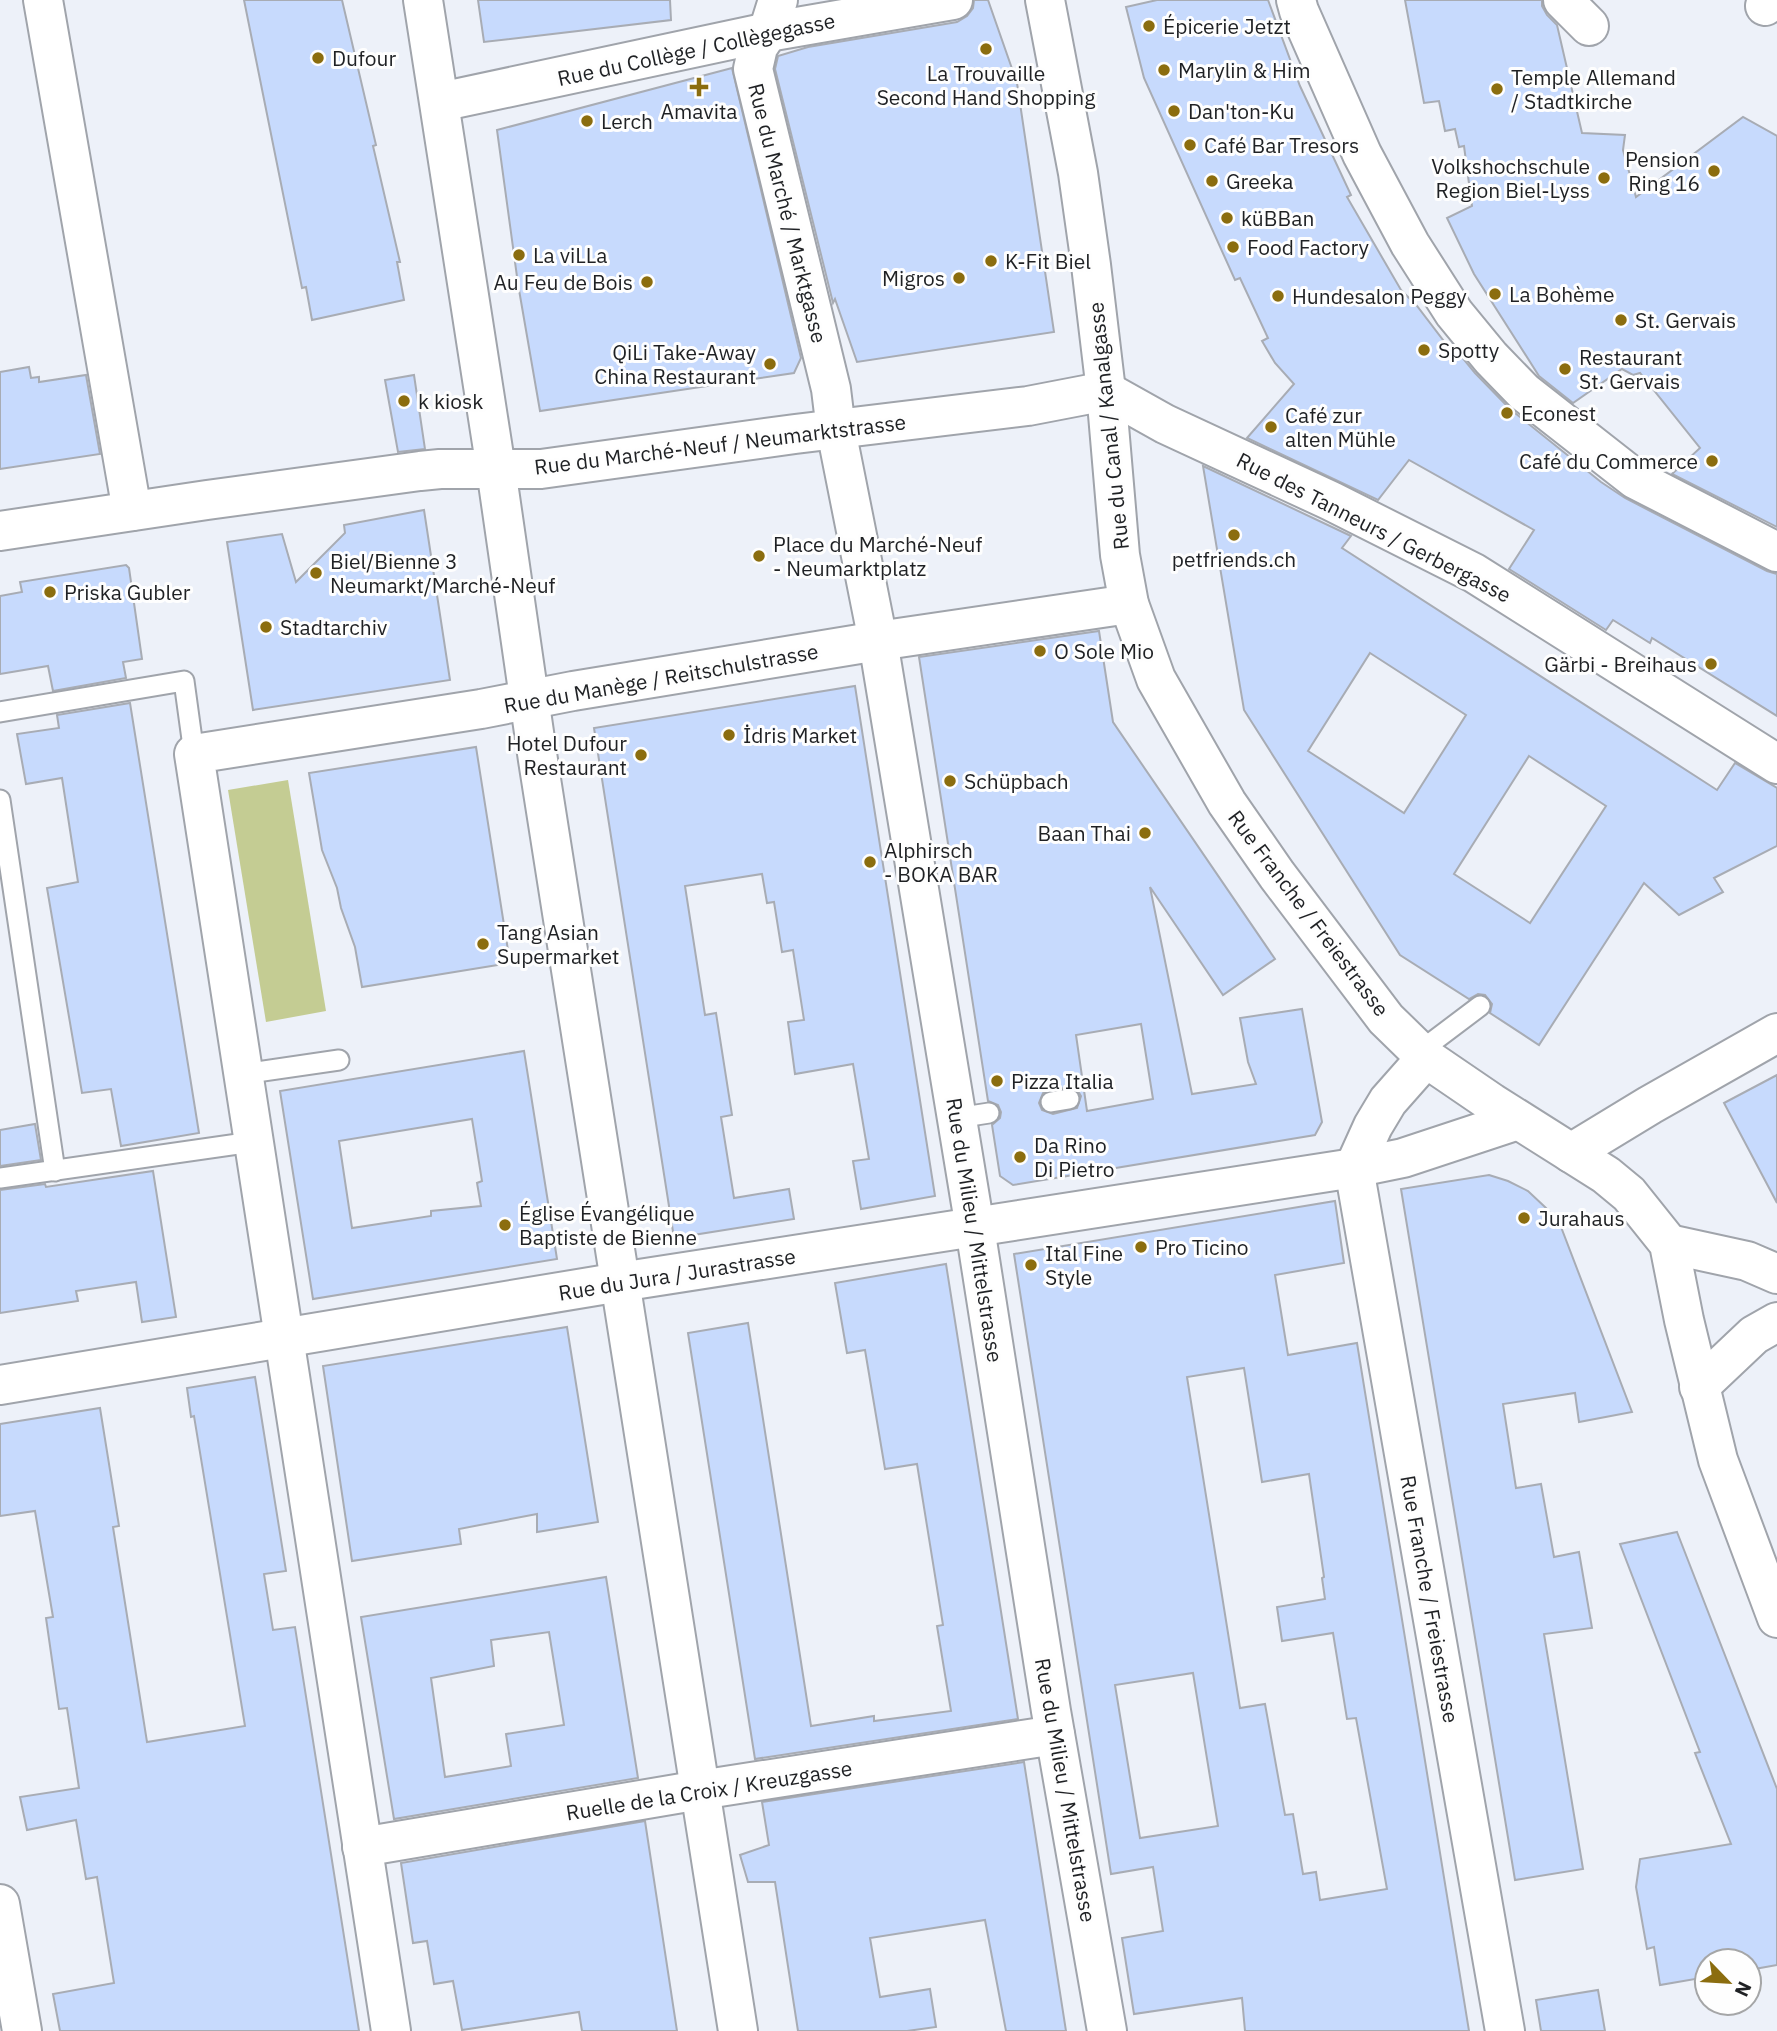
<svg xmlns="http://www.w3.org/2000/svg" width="1777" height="2031" font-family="'IBM Plex Sans',sans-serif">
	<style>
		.green { fill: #c4cc93 }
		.building { fill: #c7dafd; stroke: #a8acb4; stroke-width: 2; fill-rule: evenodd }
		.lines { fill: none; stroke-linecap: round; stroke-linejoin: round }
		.lane-casing { stroke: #a0a4ab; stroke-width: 23 }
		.street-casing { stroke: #a0a4ab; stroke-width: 42 }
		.secondary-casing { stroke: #a0a4ab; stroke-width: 42 }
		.primary-casing { stroke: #a0a4ab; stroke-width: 42 }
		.lane { stroke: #fff; stroke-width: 19 }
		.street { stroke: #fff; stroke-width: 38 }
		.secondary { stroke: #fff; stroke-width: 38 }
		.primary { stroke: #fff; stroke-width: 38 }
		.poi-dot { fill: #8b6d0f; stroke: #fefefe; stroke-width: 2.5 }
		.labels { text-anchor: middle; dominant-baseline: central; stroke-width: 6; stroke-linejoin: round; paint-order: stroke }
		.poi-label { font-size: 21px; fill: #1f2124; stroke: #fefefe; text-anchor: start }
		.street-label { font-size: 21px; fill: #1f2124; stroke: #fefefe }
	</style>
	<rect width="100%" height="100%" fill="#edf1f9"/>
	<path class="green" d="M288 780 326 1011 266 1022 228 790Z"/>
	<g class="building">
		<path d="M244 0H342L376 145 373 146 400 262H397L404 300 312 320 306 287 302 288Z"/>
		<path d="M478 0H670L671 20 484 42Z"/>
		<path d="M974 0H988L1017 83 1054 332 857 362 835 299 833 303 775 69 778 56 808 47 957 22 967 16 973 8Z"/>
		<path d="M1157 0H1268L1300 86 1351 195 1347 197 1401 290 1417 306 1450 349 1452 345 1475 373 1510 409 1601 482 1625 498 1767 571 1777 574V716L1652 638 1650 643 1613 620 1606 630 1509 569 1534 530 1409 460 1378 500 1247 438 1294 384 1275 363 1262 341 1268 338 1240 278 1235 280 1144 78 1126 7Z"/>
		<path d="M1405 0H1542V6L1547 15 1557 25 1582 133 1625 135 1623 150 1636 197 1743 117 1777 136V527L1672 474 1700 448 1640 373 1633 375 1622 369 1573 403 1539 376 1474 274 1447 218 1472 206 1464 146 1459 147 1455 129 1445 131 1439 101 1424 103Z"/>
		<path d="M732 68 801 358 794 373 540 411 518 284 497 130Z"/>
		<path d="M29 367 31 378 39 377V382L86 375 100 454 0 469V372Z"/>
		<path d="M414 375 425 449 398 452 385 380Z"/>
		<path d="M1203 466 1351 536 1342 548 1717 790 1735 763 1777 788V846L1714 878 1723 892 1679 915 1644 883 1539 1045 1490 1013 1492 1004 1485 995 1478 994 1469 999 1400 955 1244 710ZM1370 653 1466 715 1404 813 1308 751ZM1529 756 1606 806 1530 923 1454 874Z"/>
		<path d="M424 510 450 680 253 710 227 542 282 534 296 582 345 533 344 525Z"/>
		<path d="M126 565 129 568 142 659 123 662 126 678 53 691 48 666 0 674V596L22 592 20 582Z"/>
		<path d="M1099 631 1113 722 1275 959 1223 995 1150 887 1192 1094 1256 1084 1248 1062 1240 1018 1302 1009 1322 1122 1315 1135 1013 1185 1000 1176 992 1125 1000 1118 1001 1112 998 1105 988 1101 919 657ZM1141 1024 1153 1099 1087 1111 1076 1035ZM1068 1087 1078 1091 1081 1096 1077 1108 1053 1114 1042 1110 1039 1103 1043 1093Z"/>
		<path d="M855 686 935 1196 861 1209 853 1161 869 1159 853 1064 795 1074 788 1022 804 1020 793 950 782 952 774 902 767 903 762 874 685 886 705 1015 716 1013 732 1115 721 1117 734 1198 789 1189 794 1219 674 1238 594 728Z"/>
		<path d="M130 703 199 1133 121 1146 111 1089 82 1093 47 888 78 882 62 778 26 784 17 734 59 728 57 715Z"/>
		<path d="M476 747 510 963 362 987 355 947 341 908 337 888 322 850 309 773Z"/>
		<path d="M524 1051 557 1259 313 1299 280 1091ZM472 1119 482 1181 477 1183 481 1206 431 1211V1216L352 1228 339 1141Z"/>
		<path d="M1777 1075V1203L1724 1103Z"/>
		<path d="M35 1124 41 1160 0 1166V1130Z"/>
		<path d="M153 1171 176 1317 142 1322 136 1282 76 1291 78 1301 0 1313V1190L45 1184 46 1187Z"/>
		<path d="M1489 1175 1508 1181 1528 1191 1546 1208 1561 1227 1632 1412 1579 1422 1575 1393 1503 1404 1516 1488 1541 1484 1554 1557 1579 1552 1592 1628 1544 1634 1583 1869 1515 1880 1401 1189Z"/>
		<path d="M1335 1201 1344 1263 1275 1275 1288 1355 1357 1343 1469 2031H1245L1242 1998 1134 2014 1122 1938 1163 1931 1153 1867 1111 1874 1014 1254ZM1244 1368 1262 1482 1309 1474 1324 1577 1322 1578 1325 1599 1277 1607 1282 1641 1333 1633 1347 1719 1356 1718 1387 1889 1320 1900 1316 1872 1303 1874 1293 1814 1285 1815 1265 1704 1240 1708 1187 1377ZM1193 1673 1218 1826 1140 1838 1115 1685Z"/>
		<path d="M946 1264 1018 1719 755 1759 688 1333 748 1323 811 1726 874 1716V1721L951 1711 937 1626 943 1625 917 1464 885 1469 865 1350 847 1353 835 1283Z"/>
		<path d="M567 1327 598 1522 537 1532V1514L459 1529 461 1544 352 1561 323 1366Z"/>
		<path d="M255 1377 286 1571 264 1574 273 1630 295 1627 359 2031H60L53 1994 114 1983 97 1877 86 1879 76 1820 27 1830 20 1797 79 1788 67 1708 59 1709 46 1618 53 1617 35 1511 0 1516V1424L100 1408 119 1526 113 1527 147 1742 245 1726 194 1416 191 1417 187 1388Z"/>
		<path d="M1677 1532 1777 1789V1965L1749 1970V1961H1707V1977L1660 1985 1654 1947 1647 1949 1636 1887 1640 1859 1731 1844 1695 1753 1700 1752 1620 1544Z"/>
		<path d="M606 1577 638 1778 394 1819 361 1617ZM549 1632 564 1725 506 1734 511 1766 445 1777 431 1678 494 1666 491 1640Z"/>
		<path d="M1024 1762 1066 2031H1006L985 1920 870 1938 880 1997 930 1989 936 2027 907 2031H798L775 1882H748L740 1855 769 1845 762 1802Z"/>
		<path d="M645 1821 677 2031H582L579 2012 462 2030 453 1981 434 1984 427 1941 413 1943 401 1863Z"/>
		<path d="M1598 1990 1605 2031H1541L1536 2000Z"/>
	</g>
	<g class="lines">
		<defs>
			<g id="lane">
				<path d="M0 712 184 681 194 754"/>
				<path d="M0 800 55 1171"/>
				<path d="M1419 1052 1480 1006"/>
				<path d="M243 1074 339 1060"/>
				<path d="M1051 1102 1069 1099"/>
				<path d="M957 1118 989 1113"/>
				<path d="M0 1178 252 1142"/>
			</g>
			<g id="street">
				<path d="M43 0 132 511"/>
				<path d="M423 0 496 469"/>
				<path d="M778 0 768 32 758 47 753 69 831 389 836 430 878 641 975 1228 1051 1711 1107 2031"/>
				<path d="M1296 0 1299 11 1362 154 1410 244 1454 313 1491 358 1524 392 1635 479 1777 552"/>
				<path d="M1563 0 1589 26"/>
				<path d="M1765 6 1773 0"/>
				<path d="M440 102 768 32 953 0"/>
				<path d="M1106 391 1165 424 1331 501 1474 573 1777 764"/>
				<path d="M1571 1153 1650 1105 1777 1033"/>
				<path d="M1354 1168 1505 2031"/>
				<path d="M362 1847 700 1790 1055 1735"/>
				<path d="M0 1904 22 2031"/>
				<path d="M391 2031 194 754 481 709 573 691 878 641 1129 604"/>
			</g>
			<g id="secondary">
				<path d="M496 469 538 760 738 2031"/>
				<path d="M0 531 207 500 420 471 440 469H541L795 434 1028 406 1106 391"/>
				<path d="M1354 1168 1373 1126 1388 1101 1426 1058"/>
				<path d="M0 1385 620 1282 1354 1168 1403 1158 1518 1120"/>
			</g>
			<g id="primary">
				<path d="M1045 0 1078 173 1091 265 1106 391 1120 555 1129 604 1156 679 1227 803 1277 875 1386 1019 1426 1058 1492 1103 1606 1175 1629 1194 1669 1244 1684 1320 1718 1460 1777 1618"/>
				<path d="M1669 1244 1747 1261 1777 1274"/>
				<path d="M1699 1387 1754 1335 1777 1322"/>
			</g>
		</defs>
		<use href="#lane" class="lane-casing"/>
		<use href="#street" class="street-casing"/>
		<use href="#secondary" class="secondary-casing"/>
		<use href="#primary" class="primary-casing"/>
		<use href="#lane" class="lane"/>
		<use href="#street" class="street"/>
		<use href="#secondary" class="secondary"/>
		<use href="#primary" class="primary"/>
	</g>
	<g class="poi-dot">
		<circle cx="1149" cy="26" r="7"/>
		<circle cx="986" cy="49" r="7"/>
		<circle cx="318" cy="58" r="7"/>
		<circle cx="1164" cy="70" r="7"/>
		<path d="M695.5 76.5h7v7h7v7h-7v7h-7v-7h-7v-7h7z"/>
		<circle cx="1497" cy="89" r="7"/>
		<circle cx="1174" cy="111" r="7"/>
		<circle cx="587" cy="121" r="7"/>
		<circle cx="1190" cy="145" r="7"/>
		<circle cx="1714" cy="171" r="7"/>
		<circle cx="1604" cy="178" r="7"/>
		<circle cx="1212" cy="181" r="7"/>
		<circle cx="1227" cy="218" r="7"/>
		<circle cx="1233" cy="247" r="7"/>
		<circle cx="519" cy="255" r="7"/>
		<circle cx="991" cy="261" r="7"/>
		<circle cx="959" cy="278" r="7"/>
		<circle cx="647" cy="282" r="7"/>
		<circle cx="1495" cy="294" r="7"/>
		<circle cx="1278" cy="296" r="7"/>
		<circle cx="1621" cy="320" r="7"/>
		<circle cx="1424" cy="350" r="7"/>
		<circle cx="770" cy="364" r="7"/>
		<circle cx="1565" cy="369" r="7"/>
		<circle cx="404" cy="401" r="7"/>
		<circle cx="1507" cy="413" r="7"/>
		<circle cx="1271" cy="427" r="7"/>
		<circle cx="1712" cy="461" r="7"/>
		<circle cx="1234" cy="535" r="7"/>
		<circle cx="759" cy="556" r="7"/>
		<circle cx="316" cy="573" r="7"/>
		<circle cx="50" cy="592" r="7"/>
		<circle cx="266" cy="627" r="7"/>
		<circle cx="1040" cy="651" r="7"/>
		<circle cx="1711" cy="664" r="7"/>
		<circle cx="729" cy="735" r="7"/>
		<circle cx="641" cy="755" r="7"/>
		<circle cx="950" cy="781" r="7"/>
		<circle cx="1145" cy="833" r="7"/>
		<circle cx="870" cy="862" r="7"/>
		<circle cx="483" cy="944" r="7"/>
		<circle cx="997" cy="1081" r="7"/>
		<circle cx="1020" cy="1157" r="7"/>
		<circle cx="1524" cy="1218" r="7"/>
		<circle cx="505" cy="1225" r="7"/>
		<circle cx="1141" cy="1247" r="7"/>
		<circle cx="1031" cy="1265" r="7"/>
	</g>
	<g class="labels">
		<g class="poi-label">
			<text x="1163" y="26">Épicerie Jetzt</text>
			<text x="332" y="58">Dufour</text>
			<text x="1178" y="70">Marylin &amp; Him</text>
			<text x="986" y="73" text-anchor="middle">La Trouvaille<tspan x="986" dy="24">Second Hand Shopping</tspan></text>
			<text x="1511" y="77">Temple Allemand<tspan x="1511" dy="24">/ Stadtkirche</tspan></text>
			<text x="699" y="111" text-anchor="middle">Amavita</text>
			<text x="1188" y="111">Dan'ton-Ku</text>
			<text x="601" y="121">Lerch</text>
			<text x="1204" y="145">Café Bar Tresors</text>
			<text x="1700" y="159" text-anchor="end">Pension<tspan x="1700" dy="24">Ring 16</tspan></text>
			<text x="1590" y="166" text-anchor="end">Volkshochschule<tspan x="1590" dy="24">Region Biel-Lyss</tspan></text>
			<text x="1226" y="181">Greeka</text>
			<text x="1241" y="218">küBBan</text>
			<text x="1247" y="247">Food Factory</text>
			<text x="533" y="255">La viLLa</text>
			<text x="1005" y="261">K-Fit Biel</text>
			<text x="945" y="278" text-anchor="end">Migros</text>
			<text x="633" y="282" text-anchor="end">Au Feu de Bois</text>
			<text x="1509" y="294">La Bohème</text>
			<text x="1292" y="296">Hundesalon Peggy</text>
			<text x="1635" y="320">St. Gervais</text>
			<text x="1438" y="350">Spotty</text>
			<text x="756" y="352" text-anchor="end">QiLi Take-Away<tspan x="756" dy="24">China Restaurant</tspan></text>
			<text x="1579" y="357">Restaurant<tspan x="1579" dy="24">St. Gervais</tspan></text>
			<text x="418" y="401">k kiosk</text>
			<text x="1521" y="413">Econest</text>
			<text x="1285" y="415">Café zur<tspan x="1285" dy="24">alten Mühle</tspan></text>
			<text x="1698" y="461" text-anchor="end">Café du Commerce</text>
			<text x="773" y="544">Place du Marché-Neuf<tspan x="773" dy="24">- Neumarktplatz</tspan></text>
			<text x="1234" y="559" text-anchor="middle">petfriends.ch</text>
			<text x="330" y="561">Biel/Bienne 3<tspan x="330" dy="24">Neumarkt/Marché-Neuf</tspan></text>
			<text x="64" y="592">Priska Gubler</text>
			<text x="280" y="627">Stadtarchiv</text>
			<text x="1054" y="651">O Sole Mio</text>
			<text x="1697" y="664" text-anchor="end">Gärbi - Breihaus</text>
			<text x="743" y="735">İdris Market</text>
			<text x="627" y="743" text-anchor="end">Hotel Dufour<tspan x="627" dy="24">Restaurant</tspan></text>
			<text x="964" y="781">Schüpbach</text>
			<text x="1131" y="833" text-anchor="end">Baan Thai</text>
			<text x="884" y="850">Alphirsch<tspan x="884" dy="24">- BOKA BAR</tspan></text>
			<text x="497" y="932">Tang Asian<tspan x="497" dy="24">Supermarket</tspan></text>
			<text x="1011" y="1081">Pizza Italia</text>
			<text x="1034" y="1145">Da Rino<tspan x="1034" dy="24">Di Pietro</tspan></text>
			<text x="519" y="1213">Église Évangélique<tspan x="519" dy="24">Baptiste de Bienne</tspan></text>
			<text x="1538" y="1218">Jurahaus</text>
			<text x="1155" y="1247">Pro Ticino</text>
			<text x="1045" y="1253">Ital Fine<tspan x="1045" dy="24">Style</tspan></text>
		</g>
		<g class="street-label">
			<text transform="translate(696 49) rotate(-12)">Rue du Collège / Collègegasse</text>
			<text transform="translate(788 213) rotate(76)">Rue du Marché / Marktgasse</text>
			<text transform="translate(1108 426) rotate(-96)">Rue du Canal / Kanalgasse</text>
			<text transform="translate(720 444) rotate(-7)">Rue du Marché-Neuf / Neumarktstrasse</text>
			<text transform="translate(1374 527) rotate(27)">Rue des Tanneurs / Gerbergasse</text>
			<text transform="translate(661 678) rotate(-10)">Rue du Manège / Reitschulstrasse</text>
			<text transform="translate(1309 913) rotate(53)">Rue Franche / Freiestrasse</text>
			<text transform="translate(975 1230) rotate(81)">Rue du Milieu / Mittelstrasse</text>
			<text transform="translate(677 1274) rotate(-9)">Rue du Jura / Jurastrasse</text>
			<text transform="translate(1430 1599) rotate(80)">Rue Franche / Freiestrasse</text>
			<text transform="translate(709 1790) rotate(-9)">Ruelle de la Croix / Kreuzgasse</text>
			<text transform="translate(1066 1790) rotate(80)">Rue du Milieu / Mittelstrasse</text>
		</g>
	</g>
	<g transform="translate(1728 1982) rotate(115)"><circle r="33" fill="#fefefe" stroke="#a5a6a7" stroke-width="2"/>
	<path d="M0-5L12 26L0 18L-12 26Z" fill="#8b6d0f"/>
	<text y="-10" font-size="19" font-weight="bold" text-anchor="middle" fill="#1f2124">N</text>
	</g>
</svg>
